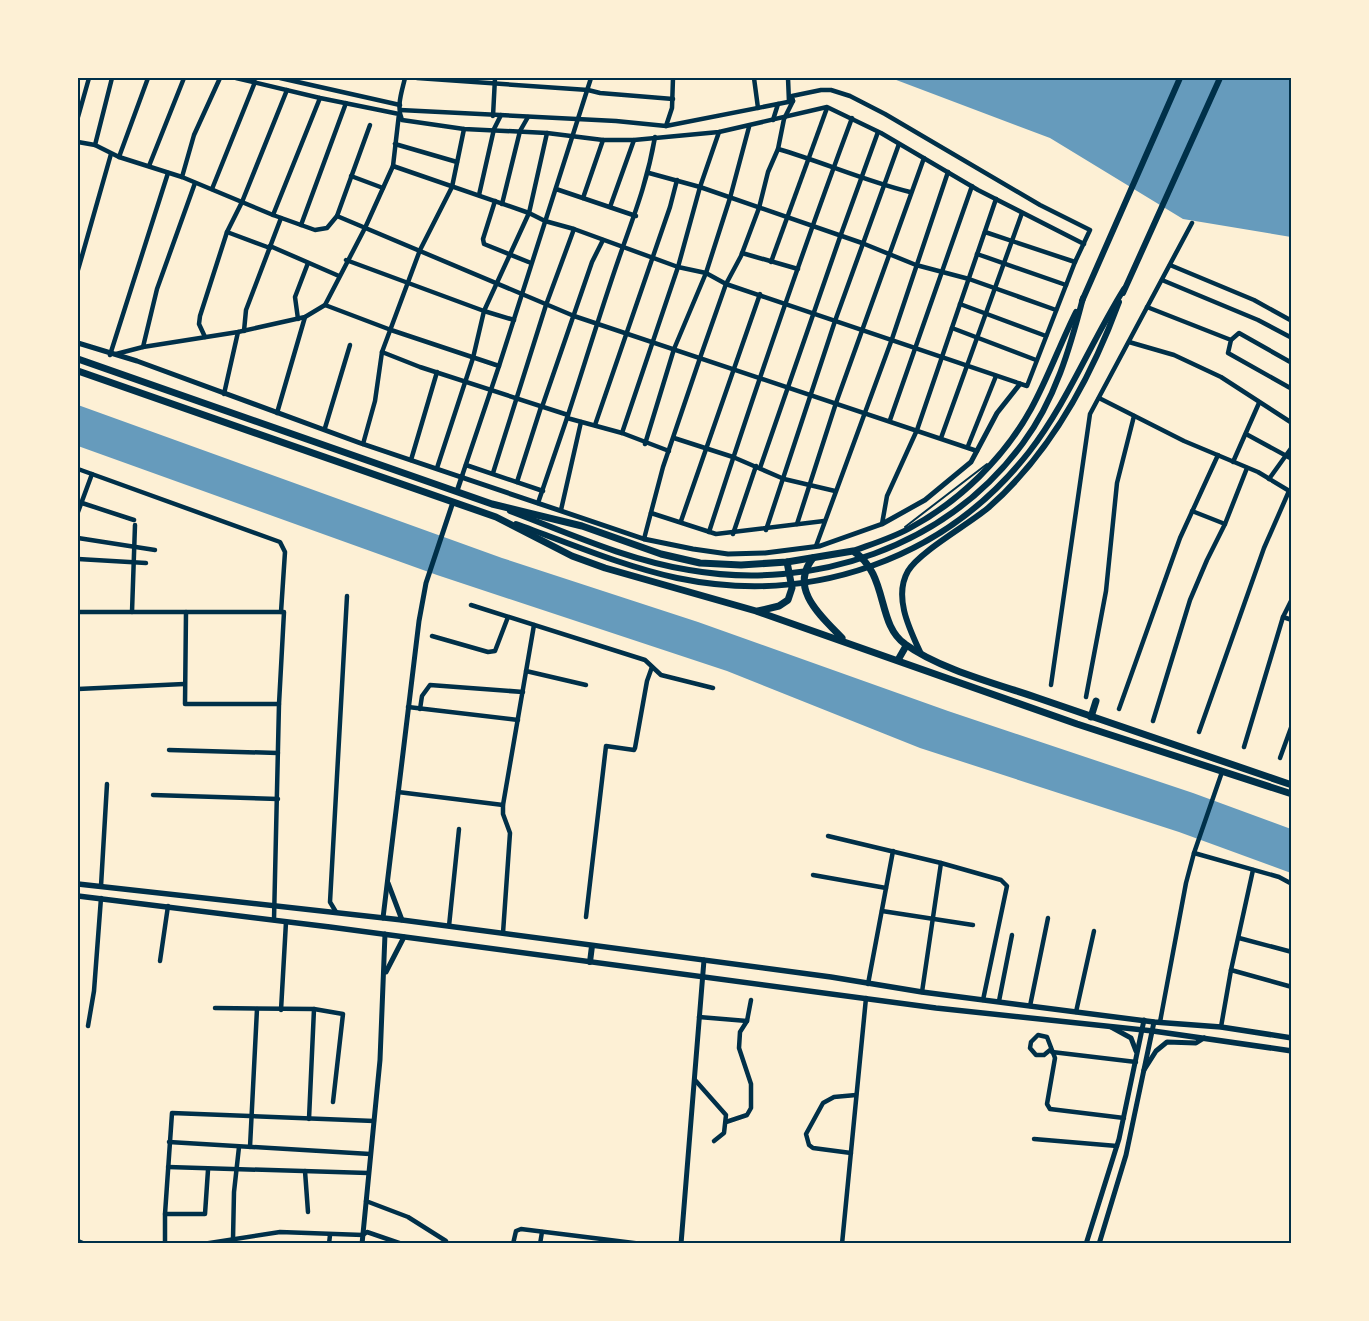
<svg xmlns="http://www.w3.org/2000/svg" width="1369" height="1321" font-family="'Varela Round',sans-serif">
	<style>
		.water { fill: #669bbc }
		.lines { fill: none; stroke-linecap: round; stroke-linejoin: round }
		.service { stroke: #003049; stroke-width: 2 }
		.minor { stroke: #003049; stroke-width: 4.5 }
		.tertiary { stroke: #003049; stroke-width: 5 }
		.secondary { stroke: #003049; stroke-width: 5.5 }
		.primary { stroke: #003049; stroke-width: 6 }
		.trunk { stroke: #003049; stroke-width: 7 }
		.neatline { fill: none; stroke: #003049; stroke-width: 2 }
	</style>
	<rect width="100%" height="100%" fill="#fdf0d5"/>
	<g class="water">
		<path d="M891 78H1291V237L1183 219 1050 138Z"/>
		<path d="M78 405 502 558 698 622 948 711 1193 793 1291 829V873L1179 832 920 748 727 671 437 575 78 446Z"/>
	</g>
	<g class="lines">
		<path class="service" d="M905 527 987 464"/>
		<g class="minor">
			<path d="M148 78 119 157 182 177 273 215 315 230 327 228 337 216 574 316 977 451"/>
			<path d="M280 78 400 105"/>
			<path d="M405 78C402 91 396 107 402 120L464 129 547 133 603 140H634L719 132 827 107 881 133 978 190 1084 244"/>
			<path d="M417 78 588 90 600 93 673 99"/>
			<path d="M754 78 758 108"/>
			<path d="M788 78 789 102"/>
			<path d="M493 116 495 78"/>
			<path d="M78 117 89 78"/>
			<path d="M773 120 778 104"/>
			<path d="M666 126 672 108 673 78"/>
			<path d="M78 142 95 145 119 157"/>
			<path d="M395 144 457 162"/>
			<path d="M95 145 112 78"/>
			<path d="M778 149C823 162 865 181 910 192"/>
			<path d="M149 166 184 78"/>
			<path d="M393 166 529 213 545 221 574 229 678 267 706 273 726 284 1027 386 1075 262 1090 230 1040 205 885 114 850 96 831 90H821L792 96 793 101 666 126 616 121 400 110"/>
			<path d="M649 173 700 187 862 243 916 265 969 279 1056 310"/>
			<path d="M351 176 383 188"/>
			<path d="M182 177 194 135 220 78"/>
			<path d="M212 189 255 82"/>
			<path d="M556 189 636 216"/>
			<path d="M479 195 494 129 501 115"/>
			<path d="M583 198 603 140"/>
			<path d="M495 201 483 239 484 244 531 263"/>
			<path d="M502 204 520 131 528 117"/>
			<path d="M610 207 634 140"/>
			<path d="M273 215 320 98"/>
			<path d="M337 216 370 125"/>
			<path d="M301 225 346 103"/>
			<path d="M227 232 270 248"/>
			<path d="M985 232 1075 262"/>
			<path d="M270 246 339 276"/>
			<path d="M742 253 798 269"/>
			<path d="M977 254 1066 285"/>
			<path d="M346 260 484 311 514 320"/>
			<path d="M771 262 827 108"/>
			<path d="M1170 265 1254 300 1292 321"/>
			<path d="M78 270 111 154"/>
			<path d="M1162 280 1258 320 1292 338"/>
			<path d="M960 304 1046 336"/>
			<path d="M325 305 391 330 499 366 462 476"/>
			<path d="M1147 307 1231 340 1228 353 1292 389"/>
			<path d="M298 319 295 297 308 263"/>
			<path d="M952 328 1036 360"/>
			<path d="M244 331 246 310 281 218"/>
			<path d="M205 337 199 324 200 316 227 232 242 202 287 90"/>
			<path d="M1231 340 1239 333 1292 363"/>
			<path d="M1129 342 1174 355 1221 377 1292 423"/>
			<path d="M143 347 157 289 195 183"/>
			<path d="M382 352 420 367 568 415C585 363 601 310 619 258 634 215 647 183 655 137"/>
			<path d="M116 354 143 347 238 332 305 317 325 305 365 228 393 166 399 114 320 98 236 78"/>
			<path d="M110 355 168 173"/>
			<path d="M499 366 591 78"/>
			<path d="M224 394 238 332"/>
			<path d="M1099 398 1184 441 1258 472 1291 492"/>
			<path d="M542 407 592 262 603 240"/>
			<path d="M277 413 305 317"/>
			<path d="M568 415 567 418 622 433 669 451"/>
			<path d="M890 420 972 186"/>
			<path d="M595 425 670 207 677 180"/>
			<path d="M325 428 350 345"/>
			<path d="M622 433 678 267 700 187 719 132"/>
			<path d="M1246 434 1292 459"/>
			<path d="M674 438 733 457 784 479 835 491"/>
			<path d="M941 438 1022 213"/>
			<path d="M363 444 375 401 382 352 420 250 452 187 464 129"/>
			<path d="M645 444 674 349 706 273 730 198 749 127"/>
			<path d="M968 446 996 376"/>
			<path d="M411 460 437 372"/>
			<path d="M1233 462 1259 403"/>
			<path d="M466 465 543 491"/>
			<path d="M437 468 473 358 484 311 529 213 547 133"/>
			<path d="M760 468 840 237 878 132"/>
			<path d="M78 469 280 542 285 552 281 612"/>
			<path d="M493 473 546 305 574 229"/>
			<path d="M1269 479 1292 447"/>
			<path d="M517 482 541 407"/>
			<path d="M82 503 134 520"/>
			<path d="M538 503 567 418"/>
			<path d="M561 510 581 422"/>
			<path d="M1192 511 1225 524"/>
			<path d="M78 512 92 474"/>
			<path d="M651 513 716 534 824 521"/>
			<path d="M681 521 760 294"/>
			<path d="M797 524 836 403 924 158"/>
			<path d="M882 524 887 496 917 430 996 199"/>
			<path d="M766 530 835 321 899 144"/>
			<path d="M709 532C754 393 801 255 852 118"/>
			<path d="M733 534 756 466"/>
			<path d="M78 538 155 550"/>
			<path d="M644 539 663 467 700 358 726 284 741 256 759 208 768 172 778 149 784 119 793 101"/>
			<path d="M816 546 892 339 948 172"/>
			<path d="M78 559 146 563"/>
			<path d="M1292 599 1283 617 1292 620"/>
			<path d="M471 605 645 660 661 675 713 688"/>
			<path d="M78 612H284L279 704 274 920"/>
			<path d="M132 612 135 525"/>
			<path d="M186 612 185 704H279"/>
			<path d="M432 636 488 652 495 651 508 617"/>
			<path d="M526 671 586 685"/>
			<path d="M1051 685 1090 414 1192 223"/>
			<path d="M78 689 184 684"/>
			<path d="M1086 697 1106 591 1117 483 1134 416"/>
			<path d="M408 707 518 720"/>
			<path d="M420 709 422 696 430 685 523 692"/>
			<path d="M1119 709 1180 538 1218 455"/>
			<path d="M1153 721 1190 600 1207 560 1225 524 1247 468"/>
			<path d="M1199 732 1264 548 1289 491"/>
			<path d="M1244 747 1283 617"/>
			<path d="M169 750 278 753"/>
			<path d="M1280 758 1292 725"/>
			<path d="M398 792 503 805"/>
			<path d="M153 795 278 799"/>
			<path d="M828 836 941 863 1001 880 1007 886 983 1000"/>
			<path d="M1194 853 1279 877 1292 884"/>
			<path d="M813 875 886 888"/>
			<path d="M101 886 107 784"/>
			<path d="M882 911 973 925"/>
			<path d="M336 912 330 902 347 596"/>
			<path d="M586 917 606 746 634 750 635 748 647 681 652 667"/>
			<path d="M449 926 459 829"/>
			<path d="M503 933 510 833 503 814V805L534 625"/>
			<path d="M1239 938 1292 952"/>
			<path d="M160 961 168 906"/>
			<path d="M1231 970 1292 987"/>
			<path d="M868 984 893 851"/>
			<path d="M922 992 941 863"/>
			<path d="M999 1001 1012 935"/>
			<path d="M1030 1006 1048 918"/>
			<path d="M215 1008 314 1009 343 1014 333 1102"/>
			<path d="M281 1010 286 922"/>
			<path d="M1076 1012 1094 931"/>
			<path d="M699 1017 747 1021"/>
			<path d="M1160 1022 1186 883 1194 853 1222 772"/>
			<path d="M88 1026 94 991 101 898"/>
			<path d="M1221 1027 1231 970 1253 870"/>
			<path d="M1050 1050 1044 1055H1036L1030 1048 1031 1042 1038 1035 1047 1037 1055 1058 1047 1104 1050 1109 1124 1118"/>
			<path d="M1052 1052 1136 1062"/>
			<path d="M695 1080 726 1115 724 1133 714 1141"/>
			<path d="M309 1119 314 1009"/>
			<path d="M726 1122 747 1115 751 1108V1084L739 1048 740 1032 747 1021 751 1000"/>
			<path d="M1034 1139 1117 1146"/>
			<path d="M169 1142 370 1154"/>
			<path d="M250 1147 257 1009"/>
			<path d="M851 1153 813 1148 809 1145 806 1134 823 1103 834 1097 856 1095"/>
			<path d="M168 1167 368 1173"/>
			<path d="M305 1171 308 1212"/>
			<path d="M366 1201 408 1217 446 1241"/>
			<path d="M165 1214H205L208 1170"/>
			<path d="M233 1239 234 1192 239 1147"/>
			<path d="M78 1241 85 1244"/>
			<path d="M165 1244V1214L172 1113 374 1121"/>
			<path d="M203 1244 280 1232 363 1235 367 1232 402 1244"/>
			<path d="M329 1244 330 1235"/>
			<path d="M513 1244 516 1231 521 1229 642 1244"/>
			<path d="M540 1244 542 1232"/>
			<path d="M842 1244 866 998"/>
		</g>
		<g class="tertiary">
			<path d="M78 343 137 361 360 443 644 539 693 549 728 554 765 553 820 546 882 524 925 500 971 462 997 413 1020 384"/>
			<path d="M457 491 462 476"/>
			<path d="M388 883 402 920"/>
			<path d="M383 918 419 621 426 583 453 502"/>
			<path d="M386 972 404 937"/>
			<path d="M1111 1027 1131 1038 1136 1051"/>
			<path d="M1144 1070 1156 1051 1167 1042 1196 1043 1204 1038"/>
			<path d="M362 1244 380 1060 385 934"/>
			<path d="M681 1244 704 960"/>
			<path d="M1086 1244 1119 1139 1144 1020"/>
			<path d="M1099 1244 1126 1155 1154 1022"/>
		</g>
		<g class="secondary">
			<path d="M78 884 402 920 831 977 922 992 1154 1022 1221 1027 1292 1038"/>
			<path d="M78 896 330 927 936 1008 1153 1031 1292 1051"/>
		</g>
		<g class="primary">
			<path d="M1123 293 1220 78"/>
			<path d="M1082 301 1180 78"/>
			<path d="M510 511C568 533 627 560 689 570 814 592 946 547 1023 443 1055 400 1070 348 1083 298"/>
			<path d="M516 524C569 543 622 566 677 578 811 606 944 560 1029 452 1067 403 1091 342 1124 289"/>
			<path d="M853 551C872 544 892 538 910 528 960 501 1004 458 1031 409 1048 378 1060 344 1076 312"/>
			<path d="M921 654C910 630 893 597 908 571 919 552 969 524 988 508 1050 454 1091 378 1119 302"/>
			<path d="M590 962 592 946"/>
		</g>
		<g class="trunk">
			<path d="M78 359 492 504 582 526 661 554 700 563 741 565 787 562 853 551C889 574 876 624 905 644 939 669 997 684 1038 698 1122 727 1207 756 1292 785"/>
			<path d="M78 371 496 517 572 556 605 568 756 611 1077 724 1292 794"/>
			<path d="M813 558C788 589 822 617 842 638"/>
			<path d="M758 611 779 606 788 600 792 588 787 562"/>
			<path d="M898 660 906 646"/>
			<path d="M1091 717 1096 701"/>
		</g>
	</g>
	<rect width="1369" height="1321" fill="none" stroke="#fdf0d5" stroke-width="158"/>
	<rect x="79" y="79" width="1211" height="1163" class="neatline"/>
</svg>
